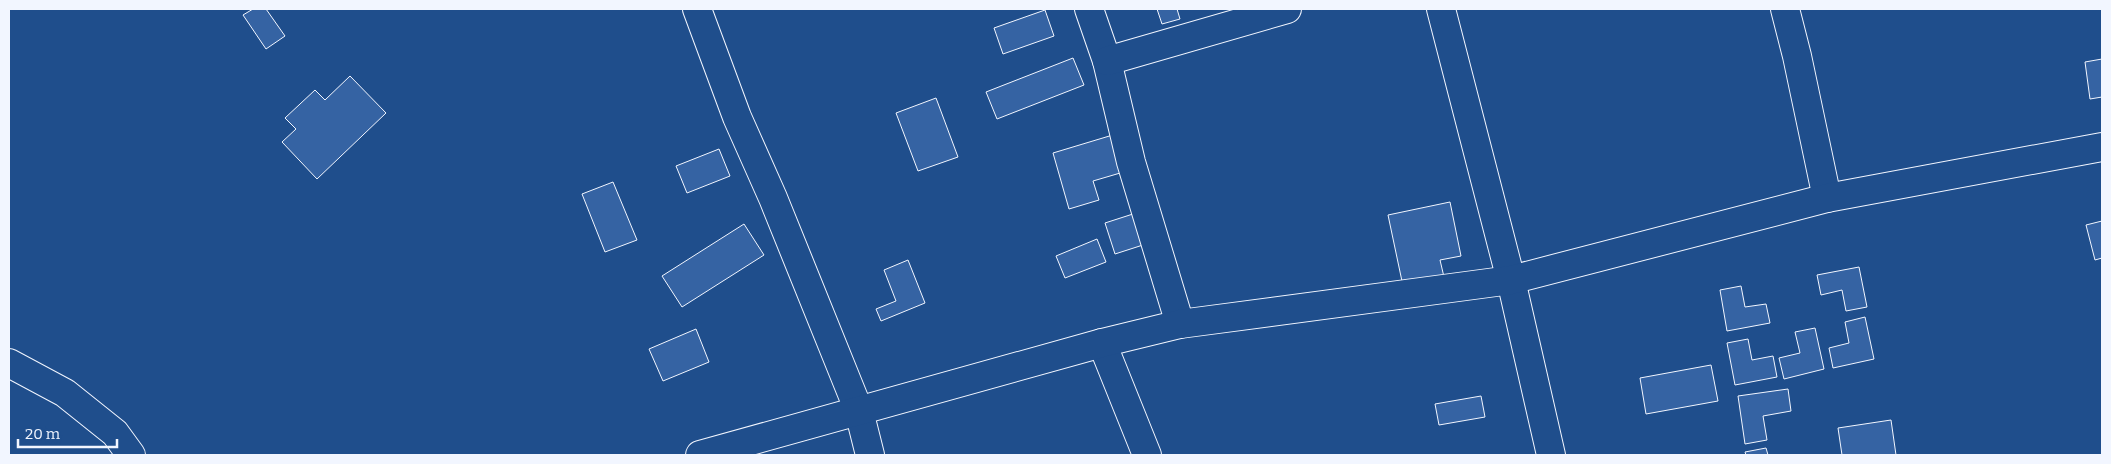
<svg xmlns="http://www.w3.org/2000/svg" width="2111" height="464" font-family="Bitter,serif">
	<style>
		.building { fill: #3563a3; stroke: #f2f6ff }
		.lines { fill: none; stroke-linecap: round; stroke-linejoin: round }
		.street-casing { stroke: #f2f6ff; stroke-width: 30 }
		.street { stroke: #1f4e8c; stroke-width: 28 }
	</style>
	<rect width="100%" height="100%" fill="#1f4e8c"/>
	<g class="building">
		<path d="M253 9H266L285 36 266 49 243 15Z"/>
		<path d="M1157 9H1177L1180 19 1162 24Z"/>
		<path d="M1045 10 1054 36 1003 54 994 28Z"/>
		<path d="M1073 58 1084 85 997 119 986 92Z"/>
		<path d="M2102 59V97L2090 99 2085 62Z"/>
		<path d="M350 76 386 113 317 179 282 142 296 129 285 118 315 90 325 100Z"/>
		<path d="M936 98 958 157 918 171 896 113Z"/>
		<path d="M1116 134 1127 171 1093 181 1099 200 1069 209 1053 153Z"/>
		<path d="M719 149 730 176 687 193 676 166Z"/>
		<path d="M613 182 637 240 605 252 582 194Z"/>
		<path d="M1450 202 1461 256 1440 260 1444 277 1403 286 1388 215Z"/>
		<path d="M1136 213 1146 244 1115 254 1105 223Z"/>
		<path d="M2102 221V258L2095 260 2086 225Z"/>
		<path d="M744 224 764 255 682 307 662 276Z"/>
		<path d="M1097 239 1106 262 1065 278 1056 256Z"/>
		<path d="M908 260 925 303 881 321 876 309 896 301 884 270Z"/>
		<path d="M1859 267 1867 307 1846 311 1842 290 1821 295 1817 275Z"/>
		<path d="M1741 286 1745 307 1766 304 1770 323 1727 331 1720 290Z"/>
		<path d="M1865 317 1874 359 1833 368 1829 348 1849 343 1845 322Z"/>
		<path d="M1815 328 1824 369 1784 379 1779 358 1800 353 1795 332Z"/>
		<path d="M696 329 709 362 663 381 649 349Z"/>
		<path d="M1748 339 1752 360 1773 356 1777 377 1735 385 1727 343Z"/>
		<path d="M1711 365 1718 401 1646 414 1640 378Z"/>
		<path d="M1788 389 1791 411 1763 416 1767 440 1745 444 1738 396Z"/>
		<path d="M1481 396 1485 417 1439 425 1435 404Z"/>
		<path d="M1891 420 1896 455H1842L1838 428Z"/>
		<path d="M1766 448 1768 455H1746L1745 452Z"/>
	</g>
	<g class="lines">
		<defs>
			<g id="street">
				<path d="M697 9 737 117 773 198 859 411 870 455"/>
				<path d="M1089 9 1107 61 1131 162 1180 324"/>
				<path d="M1441 9 1511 280 1551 455"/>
				<path d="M1785 9 1797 56 1827 198"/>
				<path d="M1107 61 1287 9"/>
				<path d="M1102 343 1147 455"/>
				<path d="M9 363 65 393 115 433 131 455"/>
				<path d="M700 455 1102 343 1180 324 1511 280 1827 198 2102 147"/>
			</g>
		</defs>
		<use href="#street" class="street-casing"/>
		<use href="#street" class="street"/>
	</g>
	<rect width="2111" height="464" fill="none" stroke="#f2f6ff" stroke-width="20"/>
	<path d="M18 439v8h99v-8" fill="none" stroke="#f2f6ff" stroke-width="2.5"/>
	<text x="25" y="439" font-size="15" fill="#f2f6ff" stroke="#1f4e8c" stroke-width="4" paint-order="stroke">20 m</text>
</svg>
